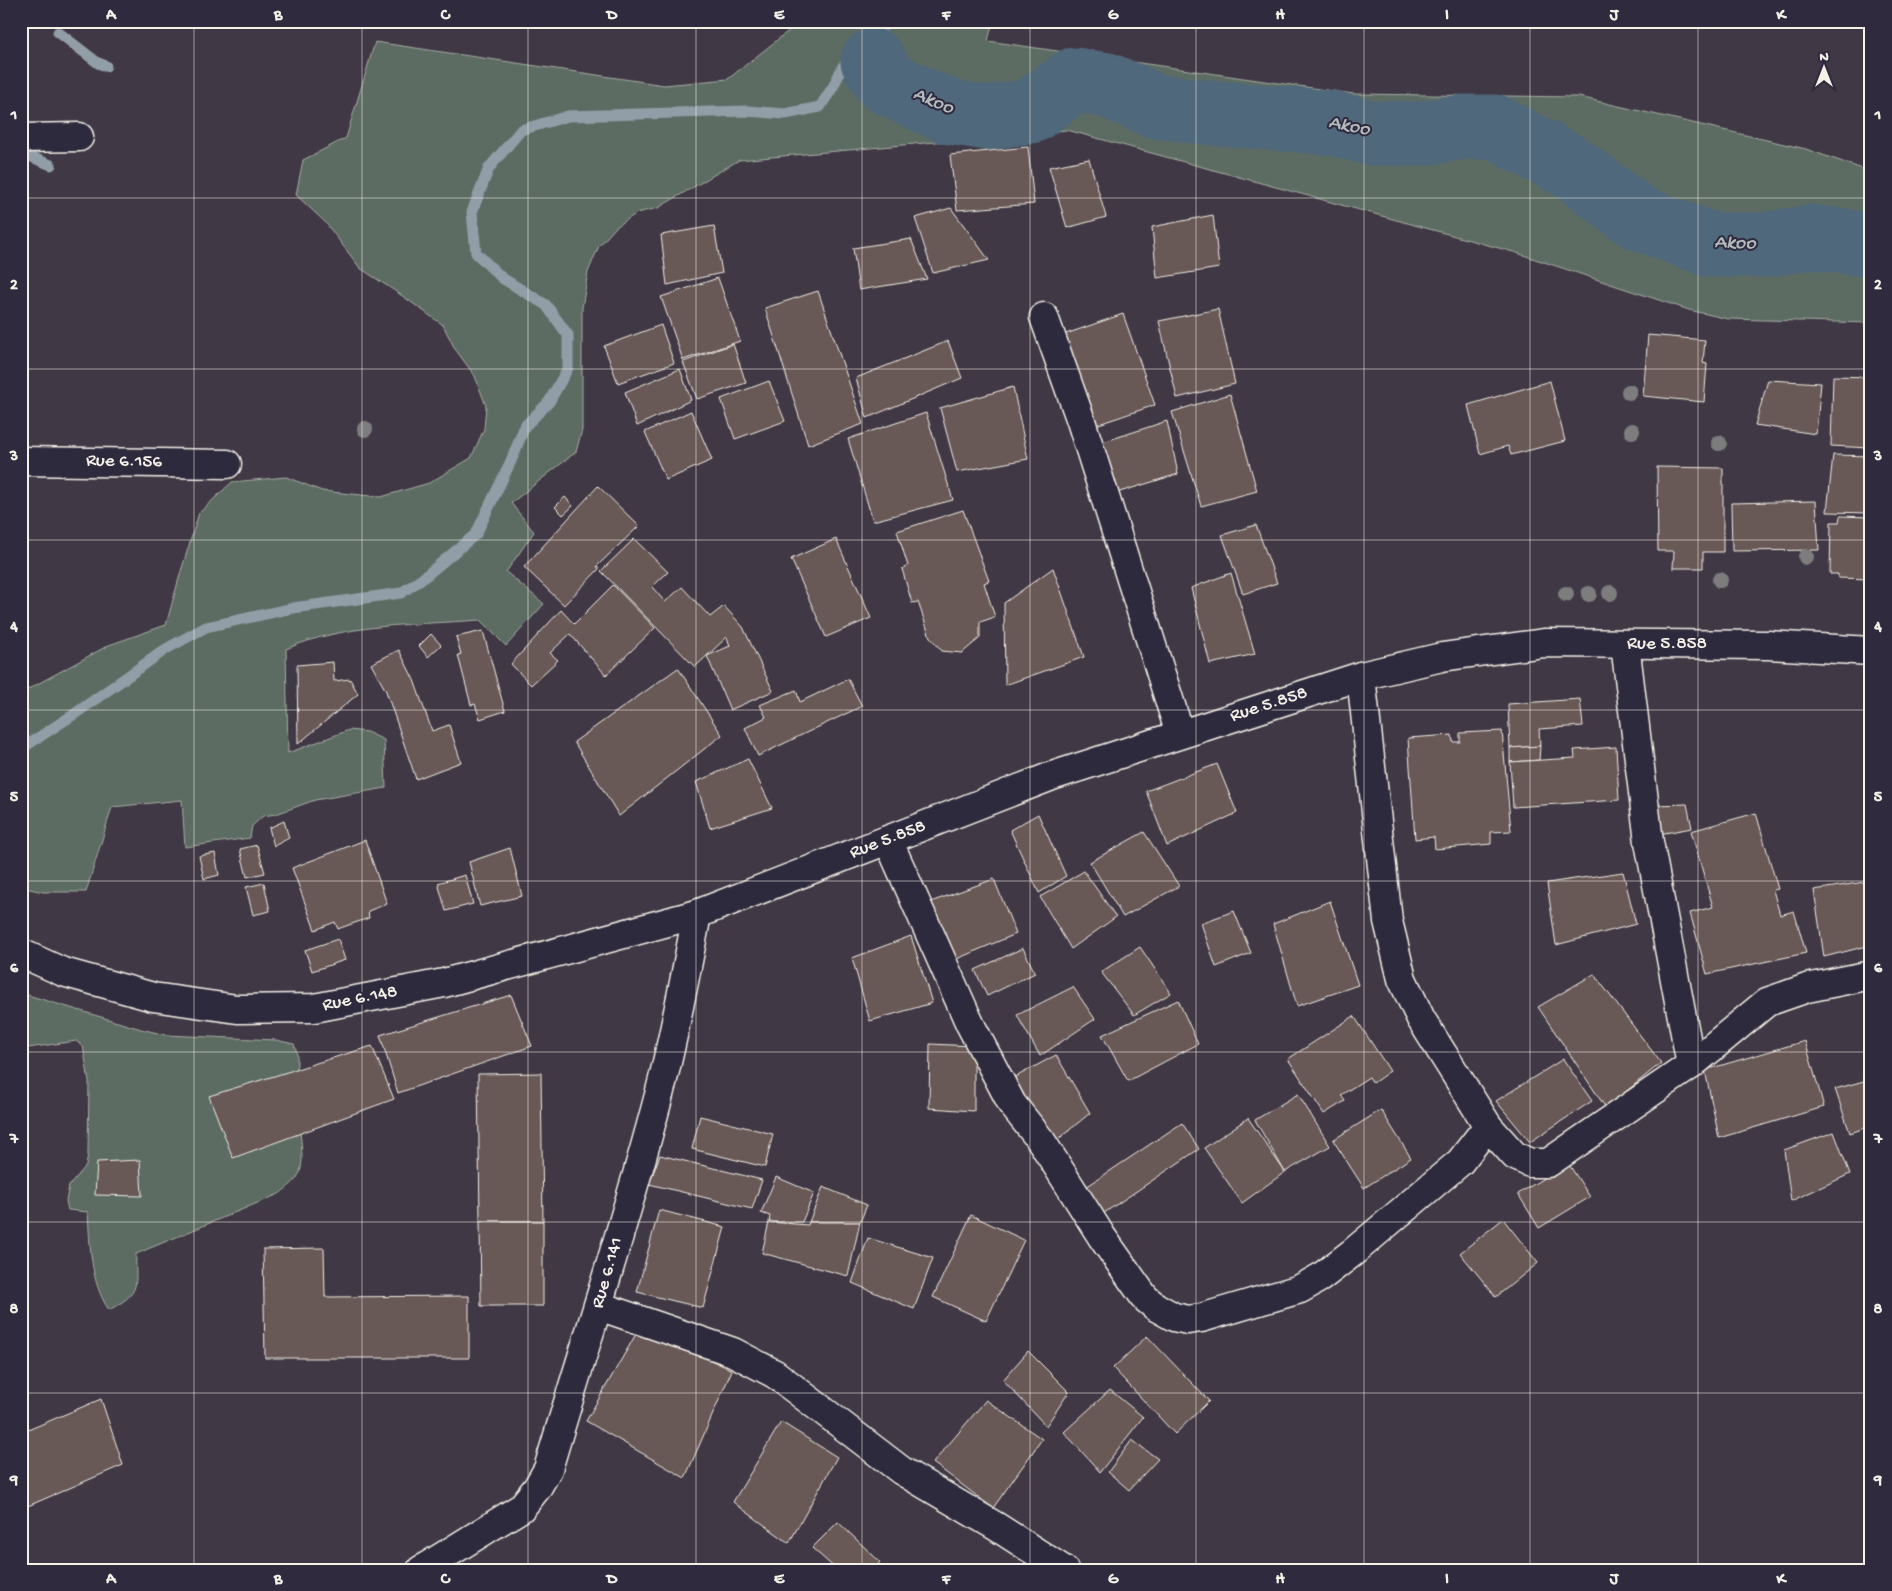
<svg xmlns="http://www.w3.org/2000/svg" width="1892" height="1591" font-family="'Gochi Hand',sans-serif">
	<style>
		.green { fill: #5c6c64; stroke: #a8aea6 }
		.lines { fill: none; stroke-linecap: round; stroke-linejoin: round }
		.stream { stroke: #929ea7; stroke-width: 11 }
		.river { stroke: #50677b; stroke-width: 65 }
		.building { fill: #685956; stroke: #f4f1e8 }
		.minor-casing { stroke: #f4f1e8; stroke-width: 31 }
		.tertiary-casing { stroke: #f4f1e8; stroke-width: 31 }
		.minor { stroke: #2f2a3d; stroke-width: 28 }
		.tertiary { stroke: #2f2a3d; stroke-width: 28 }
		.tree { fill: #7e7d7e }
		.grid { fill: none; stroke: #f4f1e8; stroke-width: 1; stroke-opacity: 0.55 }
		.labels { text-anchor: middle; dominant-baseline: central; stroke-width: 4; stroke-linejoin: round; paint-order: stroke }
		.street-label { font-size: 19px; fill: #f4f1e8; stroke: #2f2a3d }
		.water-label { font-size: 20px; font-style: italic; fill: #b2babc; stroke: #2f2a3d }
		.neatline { fill: none; stroke: #f4f1e8; stroke-width: 2 }
		.grid-label { font-size: 16px; text-anchor: middle; font-weight: bold; fill: #f4f1e8 }
	</style>
	<rect width="100%" height="100%" fill="#403844"/>
	<filter id="ink" filterUnits="userSpaceOnUse"><feTurbulence type="fractalNoise" baseFrequency=".02" numOctaves="2"/><feDisplacementMap in="SourceGraphic" scale="10" xChannelSelector="R" yChannelSelector="G"/><feConvolveMatrix kernelMatrix="1 2 1 2 8 2 1 2 1" color-interpolation-filters="sRGB"/></filter>
	<g filter="url(#ink)">
		<g class="green">
			<path d="M801 21H993L988 41 1354 94 1579 97 1806 149 1871 172V323L1728 319 1689 310 1517 253 1067 130 739 160 658 208 637 213 616 227 599 246 588 272 582 308V430L576 452 511 503 534 532 506 572 544 604 506 646 480 620C416 625 346 623 286 649L288 753 349 730 367 732 384 740 386 788 315 800 276 814 263 816 252 826 250 838 185 847 182 800 112 807 86 892H43L21 887V693L109 645 166 625 181 571 199 513 232 482 286 477 322 491 381 497 429 483 471 458 484 429 486 406 475 376 455 349 443 325 404 297 360 268 325 222 296 195 303 160 346 138 375 42 664 85 728 79Z"/>
			<path d="M21 993 141 1029 166 1035 276 1040 294 1044C301 1059 294 1074 295 1090 296 1108 306 1157 300 1172 296 1182 288 1187 279 1194L136 1254C135 1288 142 1292 109 1310 90 1282 90 1245 88 1212L68 1210 66 1201 69 1186 86 1166 88 1153 89 1081 83 1046 76 1041 21 1049Z"/>
		</g>
		<g class="lines">
			<g class="stream">
				<path d="M58 32 98 63 106 66"/>
				<path d="M21 149 29 156 51 165"/>
				<path d="M21 749 76 713 166 649 206 627 293 608 401 593 422 579 476 534 511 461 525 426 549 402 568 368V335L546 305 502 278 476 253 472 212 489 168 521 130 568 116 747 111 785 114 820 107 833 87 843 66 859 61H873L876 32 890 21"/>
			</g>
			<path class="river" d="M873 61 885 81 910 94 949 112 987 118 1031 111 1074 80 1107 85 1155 106 1214 113 1333 123 1370 133 1417 134 1465 127H1495L1571 167 1637 217 1711 245H1765L1810 237 1871 245"/>
		</g>
		<g class="building">
			<path d="M1028 147 1034 204 957 210 950 155Z"/>
			<path d="M1089 159 1106 217 1067 228 1049 167Z"/>
			<path d="M951 208 989 260 933 273 915 218Z"/>
			<path d="M1213 215 1219 268 1157 278 1152 227Z"/>
			<path d="M714 226 722 273 667 285 661 235Z"/>
			<path d="M911 239 927 279 859 290 853 248Z"/>
			<path d="M718 278 740 341 683 360 661 297Z"/>
			<path d="M818 291 863 424 808 445 765 308Z"/>
			<path d="M1218 309 1235 384 1177 398 1159 321Z"/>
			<path d="M1123 314 1155 405 1096 425 1063 335Z"/>
			<path d="M661 325 674 363 618 383 604 346Z"/>
			<path d="M1648 335 1705 340 1703 363 1707 364 1704 402 1643 396Z"/>
			<path d="M948 341 962 378 867 418 856 378Z"/>
			<path d="M733 344 746 383 697 399 683 362Z"/>
			<path d="M680 369 691 400 637 426 625 392Z"/>
			<path d="M1833 376 1871 377V448L1831 446Z"/>
			<path d="M1768 380 1821 383 1816 434 1755 425Z"/>
			<path d="M769 381 785 421 735 439 721 399Z"/>
			<path d="M1550 381 1565 441 1511 455 1508 446 1480 454 1468 405Z"/>
			<path d="M1013 387 1028 459 957 472 940 408Z"/>
			<path d="M1230 394 1257 491 1201 506 1172 412Z"/>
			<path d="M691 411 712 460 666 480 645 432Z"/>
			<path d="M926 413 953 500 873 521 848 439Z"/>
			<path d="M1167 421 1178 474 1113 494 1100 443Z"/>
			<path d="M1833 455 1871 456V513L1827 512Z"/>
			<path d="M1657 467 1723 468V552H1703V568H1673L1674 551H1658Z"/>
			<path d="M598 486 639 526 597 566 599 569 564 605 524 567Z"/>
			<path d="M565 497 573 506 563 515 555 507Z"/>
			<path d="M1816 501 1819 550 1732 551 1731 503Z"/>
			<path d="M963 510 989 581 984 583 995 617 980 622V638L962 653 942 651 930 637 918 602 912 603 902 569 908 566 897 531Z"/>
			<path d="M1840 516 1871 517V579L1838 578V574H1830L1831 522H1839Z"/>
			<path d="M1256 525 1277 583 1243 594 1222 535Z"/>
			<path d="M634 539 668 572 652 587 665 602 682 587 710 617 724 606 743 627 773 691 730 710 707 656 730 646 727 637 695 667 601 571Z"/>
			<path d="M836 539 871 618 826 637 791 559Z"/>
			<path d="M1053 568 1084 657 1005 685 1004 603Z"/>
			<path d="M1231 573 1255 654 1210 664 1191 588Z"/>
			<path d="M613 585 655 628 606 675 570 634 550 653 558 660 531 685 511 664 561 610 574 624Z"/>
			<path d="M483 631 505 711 480 719 475 704 471 705 458 655 461 654 456 637Z"/>
			<path d="M431 634 441 645 428 657 419 646Z"/>
			<path d="M399 650 414 680 432 731 449 725 461 762 416 779 386 691 371 664Z"/>
			<path d="M333 662 334 681 350 679 358 694 298 744 297 665Z"/>
			<path d="M678 668 722 735 619 816 574 742Z"/>
			<path d="M848 679 862 706 758 756 745 728 766 717 760 705 796 690 800 702Z"/>
			<path d="M1580 699 1583 726 1539 729 1540 746 1510 748 1508 704Z"/>
			<path d="M1502 731 1511 831 1491 832V844L1435 849 1434 837 1415 839 1408 738 1452 735 1453 742H1460V733Z"/>
			<path d="M1540 746 1539 760 1510 762V748Z"/>
			<path d="M1616 747 1619 800 1513 807 1510 762 1575 758 1574 750Z"/>
			<path d="M748 759 772 808 710 828 696 782Z"/>
			<path d="M1217 764 1237 813 1167 846 1146 791Z"/>
			<path d="M1687 804 1692 828 1659 834 1654 805Z"/>
			<path d="M1756 813 1778 889 1773 890 1780 915 1794 911 1806 953 1707 974 1690 913 1713 907 1691 831Z"/>
			<path d="M1038 814 1066 876 1039 893 1010 830Z"/>
			<path d="M284 821 289 838 274 846 269 828Z"/>
			<path d="M1144 832 1179 886 1123 917 1090 862Z"/>
			<path d="M365 840 387 904 368 911 369 918 343 927 338 929 335 922 315 930 292 868Z"/>
			<path d="M257 845 265 873 247 877 240 849Z"/>
			<path d="M510 848 522 896 480 906 469 862Z"/>
			<path d="M215 853 219 875 204 879 199 856Z"/>
			<path d="M1084 871 1116 917 1071 949 1040 897Z"/>
			<path d="M1623 872 1636 924 1556 945 1547 883Z"/>
			<path d="M465 875 473 904 446 911 438 883Z"/>
			<path d="M994 879 1016 934 954 960 928 903Z"/>
			<path d="M1871 881V945L1824 957 1814 890Z"/>
			<path d="M264 883 270 911 253 915 246 887Z"/>
			<path d="M1330 901 1358 985 1297 1006 1273 924Z"/>
			<path d="M1234 911 1251 953 1216 967 1201 923Z"/>
			<path d="M911 936 932 1003 870 1021 852 958Z"/>
			<path d="M338 939 345 960 312 971 305 950Z"/>
			<path d="M1140 947 1171 993 1134 1015 1101 972Z"/>
			<path d="M1023 948 1035 973 987 996 975 970Z"/>
			<path d="M1594 974 1661 1063 1606 1108 1538 1007Z"/>
			<path d="M1073 987 1095 1019 1040 1056 1017 1015Z"/>
			<path d="M511 995 532 1046 398 1093 380 1035Z"/>
			<path d="M1178 1000 1198 1044 1128 1081 1102 1035Z"/>
			<path d="M1354 1016 1390 1071 1373 1083 1369 1077 1341 1095 1345 1101 1324 1114 1288 1059Z"/>
			<path d="M1805 1041 1824 1107 1719 1138 1705 1070Z"/>
			<path d="M930 1044 974 1046V1111L929 1108Z"/>
			<path d="M372 1046 394 1099 233 1158 209 1096Z"/>
			<path d="M1056 1055 1090 1113 1050 1146 1010 1080Z"/>
			<path d="M1563 1059 1592 1101 1530 1142 1496 1101Z"/>
			<path d="M541 1073 543 1221H480L478 1074Z"/>
			<path d="M1871 1079V1126L1850 1133 1835 1089Z"/>
			<path d="M1298 1094 1330 1146 1285 1172 1255 1120Z"/>
			<path d="M1381 1110 1411 1158 1364 1188 1333 1140Z"/>
			<path d="M700 1116 773 1134 765 1167 692 1149Z"/>
			<path d="M1248 1118 1285 1172 1242 1203 1204 1148Z"/>
			<path d="M1182 1123 1199 1149 1104 1213 1086 1187Z"/>
			<path d="M1834 1132 1850 1174 1791 1201 1784 1150Z"/>
			<path d="M660 1155 762 1180 752 1209 649 1184Z"/>
			<path d="M140 1160 142 1196 95 1195 97 1162Z"/>
			<path d="M1568 1163 1590 1197 1539 1228 1518 1194Z"/>
			<path d="M776 1177 814 1193 802 1222H769L770 1216 761 1213Z"/>
			<path d="M823 1187 867 1205 860 1222H809Z"/>
			<path d="M659 1210 725 1227 703 1308 637 1292Z"/>
			<path d="M971 1215 1024 1240 986 1321 933 1297Z"/>
			<path d="M1503 1219 1538 1263 1496 1297 1460 1253Z"/>
			<path d="M480 1221H543V1306H481Z"/>
			<path d="M769 1222 808 1225 809 1222H860L848 1276 762 1253Z"/>
			<path d="M868 1238 933 1258 914 1309 852 1283Z"/>
			<path d="M324 1248 325 1297 469 1296V1358H265L263 1249Z"/>
			<path d="M640 1327 732 1370 685 1478 586 1421Z"/>
			<path d="M1147 1336 1209 1401 1175 1434 1113 1368Z"/>
			<path d="M1028 1351 1069 1392 1046 1426 1003 1380Z"/>
			<path d="M1110 1390 1143 1417 1100 1472 1064 1432Z"/>
			<path d="M101 1399 123 1465 21 1509V1433Z"/>
			<path d="M986 1400 1042 1439 993 1508 933 1463Z"/>
			<path d="M781 1422 837 1457 789 1543 733 1502Z"/>
			<path d="M1132 1440 1158 1459 1129 1490 1108 1472Z"/>
			<path d="M838 1522 880 1562 873 1570H837L812 1548Z"/>
		</g>
		<g class="lines">
			<defs>
				<g id="minor">
					<path d="M21 138 79 137"/>
					<path d="M1044 317 1081 421 1180 734"/>
					<path d="M21 461 227 464"/>
					<path d="M1625 644 1649 842 1691 1065"/>
					<path d="M1361 676 1388 921 1402 979 1421 1019 1488 1126 1515 1156 1530 1163H1548L1691 1065 1767 1002 1807 988 1871 975"/>
					<path d="M888 840 970 1024 1012 1104 1042 1142 1102 1237 1145 1298 1156 1307 1174 1317 1188 1320 1201 1318 1300 1289 1321 1277 1352 1253 1460 1162 1488 1126"/>
					<path d="M599 1306 733 1352 775 1374 902 1471 997 1527 1064 1570"/>
					<path d="M421 1570 521 1508 537 1488 548 1469C585 1343 627 1219 660 1091 675 1033 686 973 697 914"/>
				</g>
				<path id="tertiary" d="M21 953 63 972 153 997 237 1009 314 1008 444 983 697 914 1052 776 1361 676 1442 657 1544 643 1767 645 1871 651"/>
			</defs>
			<use href="#minor" class="minor-casing"/>
			<use href="#tertiary" class="tertiary-casing"/>
			<use href="#minor" class="minor"/>
			<use href="#tertiary" class="tertiary"/>
		</g>
		<g class="tree">
			<circle cx="1629" cy="392" r="8"/>
			<circle cx="365" cy="429" r="8"/>
			<circle cx="1632" cy="431" r="8"/>
			<circle cx="1719" cy="443" r="8"/>
			<circle cx="1806" cy="557" r="8"/>
			<circle cx="1720" cy="580" r="8"/>
			<circle cx="1610" cy="593" r="8"/>
			<circle cx="1566" cy="594" r="8"/>
			<circle cx="1589" cy="594" r="8"/>
		</g>
	</g>
	<path class="grid" d="M194 21V1570M362 21V1570M528 21V1570M696 21V1570M862 21V1570M1030 21V1570M1196 21V1570M1364 21V1570M1530 21V1570M1698 21V1570M21 198H1871M21 369H1871M21 540H1871M21 710H1871M21 881H1871M21 1052H1871M21 1222H1871M21 1393H1871"/>
	<g class="labels">
		<g class="street-label">
			<text transform="translate(124 462) rotate(1)">Rue 6.156</text>
			<text x="1667" y="644">Rue 5.858</text>
			<text transform="translate(1269 705) rotate(-18)">Rue 5.858</text>
			<text transform="translate(888 840) rotate(-21)">Rue 5.858</text>
			<text transform="translate(360 999) rotate(-11)">Rue 6.148</text>
			<text transform="translate(608 1273) rotate(-74)">Rue 6.141</text>
		</g>
		<g class="water-label">
			<text transform="translate(933 102) rotate(23)">Akoo</text>
			<text transform="translate(1349 127) rotate(11)">Akoo</text>
			<text transform="translate(1735 244) rotate(2)">Akoo</text>
		</g>
	</g>
	<rect width="1892" height="1591" fill="none" stroke="#2f2a3d" stroke-width="55"/>
	<g transform="translate(1824 68)" stroke="#2f2a3d" stroke-width="4" paint-order="stroke">
	<path d="M0-4L9 19L0 12L-9 19Z" fill="#f4f1e8"/>
	<text y="-8" font-size="14" font-weight="bold" text-anchor="middle" fill="#f4f1e8">N</text>
	</g>
	<rect x="28" y="28" width="1836" height="1536" class="neatline"/>
	<g class="grid-label">
		<text x="111" y="19">A</text>
		<text x="278" y="19">B</text>
		<text x="445" y="19">C</text>
		<text x="612" y="19">D</text>
		<text x="779" y="19">E</text>
		<text x="946" y="19">F</text>
		<text x="1113" y="19">G</text>
		<text x="1280" y="19">H</text>
		<text x="1447" y="19">I</text>
		<text x="1614" y="19">J</text>
		<text x="1781" y="19">K</text>
		<text x="14" y="119">1</text>
		<text x="1878" y="119">1</text>
		<text x="14" y="289">2</text>
		<text x="1878" y="289">2</text>
		<text x="14" y="460">3</text>
		<text x="1878" y="460">3</text>
		<text x="14" y="631">4</text>
		<text x="1878" y="631">4</text>
		<text x="14" y="801">5</text>
		<text x="1878" y="801">5</text>
		<text x="14" y="972">6</text>
		<text x="1878" y="972">6</text>
		<text x="14" y="1143">7</text>
		<text x="1878" y="1143">7</text>
		<text x="14" y="1313">8</text>
		<text x="1878" y="1313">8</text>
		<text x="14" y="1484">9</text>
		<text x="1878" y="1484">9</text>
		<text x="111" y="1583">A</text>
		<text x="278" y="1583">B</text>
		<text x="445" y="1583">C</text>
		<text x="612" y="1583">D</text>
		<text x="779" y="1583">E</text>
		<text x="946" y="1583">F</text>
		<text x="1113" y="1583">G</text>
		<text x="1280" y="1583">H</text>
		<text x="1447" y="1583">I</text>
		<text x="1614" y="1583">J</text>
		<text x="1781" y="1583">K</text>
	</g>
</svg>
